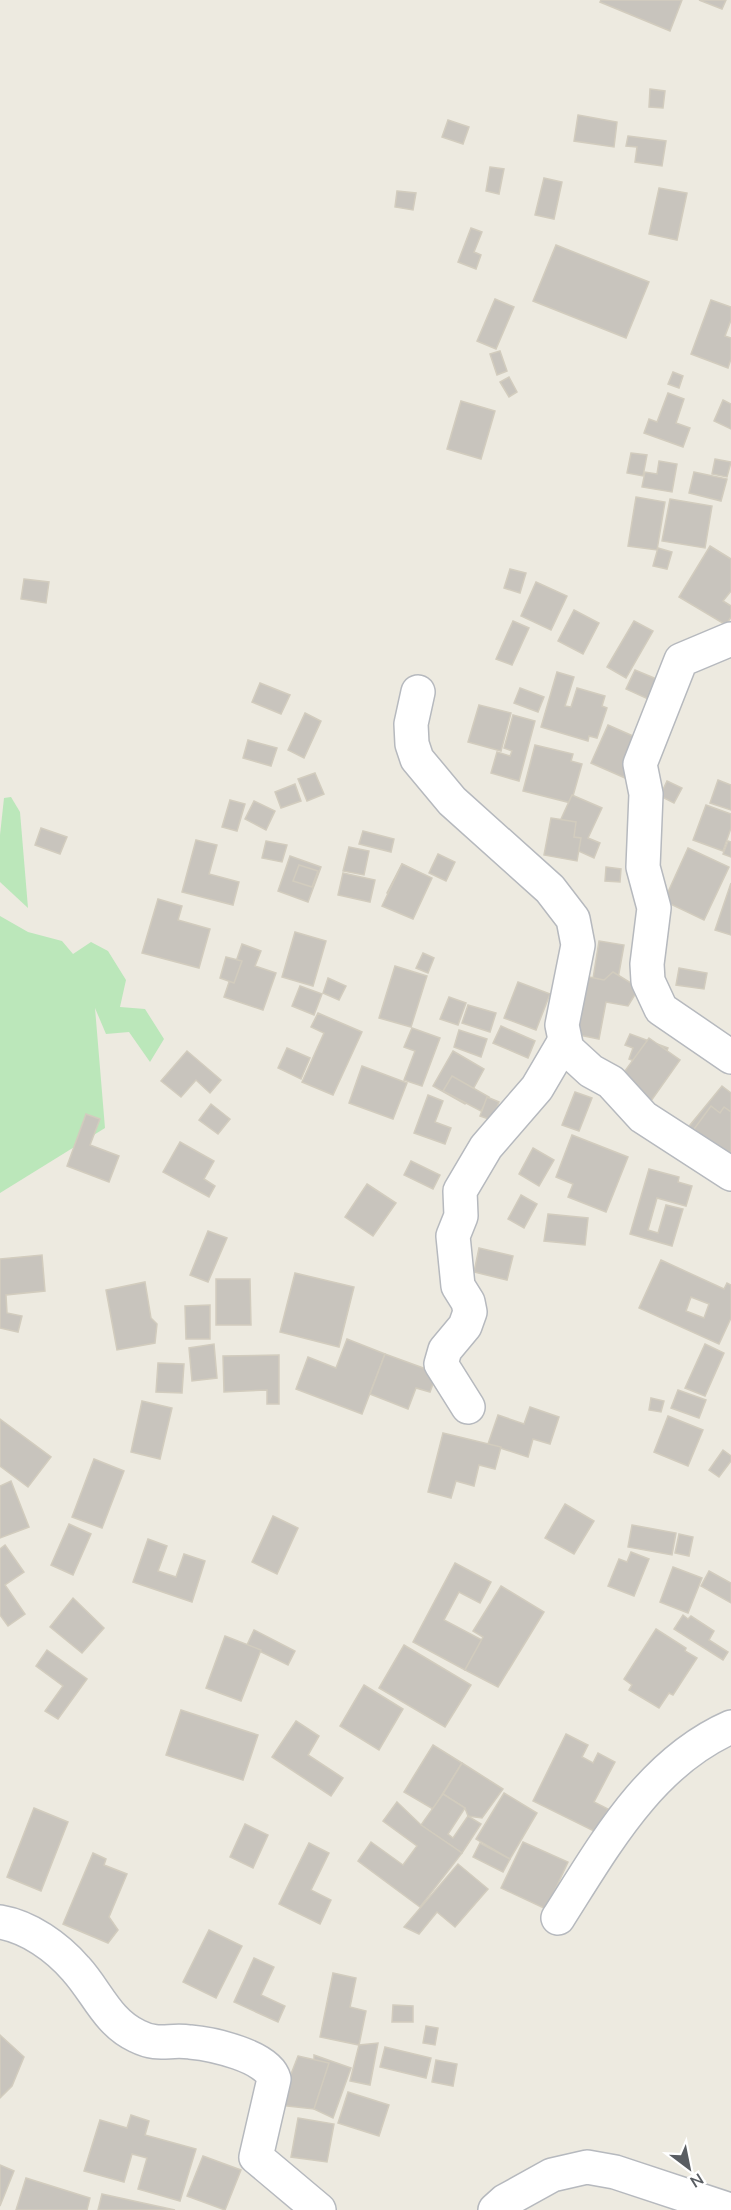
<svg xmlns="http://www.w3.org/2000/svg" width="731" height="2210" font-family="Mulish,sans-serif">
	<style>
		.green { fill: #bbe7ba }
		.building { fill: #c8c4bd; stroke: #d2ccbe; stroke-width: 1.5; fill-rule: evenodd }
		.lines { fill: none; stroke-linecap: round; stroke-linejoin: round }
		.street-casing { stroke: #b6b9be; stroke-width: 36 }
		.street { stroke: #fff; stroke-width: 33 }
	</style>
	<rect width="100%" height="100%" fill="#edeae0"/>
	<g class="green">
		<path d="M11 797 20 812 28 908 0 882V835L4 798Z"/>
		<path d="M0 916 28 932 62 941 73 954 91 942 108 951 126 980 120 1007 145 1009 164 1039 150 1062 129 1032 106 1034 95 1008 105 1128 0 1193Z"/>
	</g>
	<g class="building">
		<path d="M601 0H682L670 31 600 2Z"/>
		<path d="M699 0H726L722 9Z"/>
		<path d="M650 89 665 91 663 108 649 107Z"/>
		<path d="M578 115 617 122 614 147 574 141Z"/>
		<path d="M448 120 469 127 463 144 442 137Z"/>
		<path d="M628 136 666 141 662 166 635 162 637 147 626 146Z"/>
		<path d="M490 167 504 169 499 194 486 191Z"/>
		<path d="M544 178 562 182 554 219 535 215Z"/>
		<path d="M659 188 687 193 677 240 649 234Z"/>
		<path d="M397 191 416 193 413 210 395 207Z"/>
		<path d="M471 228 482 232 474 252 481 255 476 269 458 262Z"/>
		<path d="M556 245 649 282 626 338 533 301Z"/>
		<path d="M495 299 514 307 496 349 477 341Z"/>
		<path d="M711 300 731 307V320L725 336 731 338V359L728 368 691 354Z"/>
		<path d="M500 351 507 371 497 375 490 354Z"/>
		<path d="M673 372 683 376 679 388 668 384Z"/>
		<path d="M509 377 517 392 509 397 500 382Z"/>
		<path d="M668 393 684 399 676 423 690 428 683 447 644 433 649 419 657 422Z"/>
		<path d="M723 400 731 404V429L714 421Z"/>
		<path d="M461 401 495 411 481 459 447 449Z"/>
		<path d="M631 453 647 455 643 476 627 473Z"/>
		<path d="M715 459 731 462 727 477 712 474Z"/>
		<path d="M659 461 677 464 672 492 642 487 645 472 657 474Z"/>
		<path d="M694 472 727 479 721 501 689 493Z"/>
		<path d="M636 497 665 502 657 550 628 546Z"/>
		<path d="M670 499 712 506 705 548 662 541Z"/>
		<path d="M710 546 731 559V591L723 601 731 606V617L726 625 679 597Z"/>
		<path d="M658 548 672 552 667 569 653 566Z"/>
		<path d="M510 569 526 573 520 593 504 588Z"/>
		<path d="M24 579 49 582 46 603 21 599Z"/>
		<path d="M536 582 567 596 551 630 521 616Z"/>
		<path d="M574 610 599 623 583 654 558 641Z"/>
		<path d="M513 621 529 628 512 665 496 659Z"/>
		<path d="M634 621 653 631 626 678 607 667Z"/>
		<path d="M635 670 666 683 657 703 626 689Z"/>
		<path d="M557 672 574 677 565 706 571 707 577 688 605 696 602 706 607 708 597 738 589 736 588 741 541 727Z"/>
		<path d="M260 683 290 695 281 714 252 702Z"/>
		<path d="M520 688 544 697 538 712 514 703Z"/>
		<path d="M479 705 511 713 501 751 468 742Z"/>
		<path d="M305 713 321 721 304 758 288 750Z"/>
		<path d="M513 715 535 721 519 781 491 773 497 752 510 756 512 751 504 748Z"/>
		<path d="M608 725 642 740 625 778 591 763Z"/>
		<path d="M248 740 277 748 271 766 243 758Z"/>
		<path d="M535 745 573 754 571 761 582 764 571 803 523 791Z"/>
		<path d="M315 773 324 794 307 801 298 779Z"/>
		<path d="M718 780 731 785V810L710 803Z"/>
		<path d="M667 781 682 788 674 803 660 796Z"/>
		<path d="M295 784 301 801 281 808 275 792Z"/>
		<path d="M572 795 602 808 588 838 600 843 594 858 552 839Z"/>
		<path d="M230 800 245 804 237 831 222 827Z"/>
		<path d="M254 801 275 811 266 830 245 819Z"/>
		<path d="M706 805 731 814V828L723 851 693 840Z"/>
		<path d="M551 818 576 822 574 837 581 838 577 861 544 855Z"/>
		<path d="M41 828 67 837 60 854 35 845Z"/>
		<path d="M363 831 394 839 391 852 359 844Z"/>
		<path d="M196 840 217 845 209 874 239 882 233 905 182 892Z"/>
		<path d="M266 841 287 845 282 862 262 858Z"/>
		<path d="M728 841 731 842V857L723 854Z"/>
		<path d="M349 847 369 851 364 875 343 871Z"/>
		<path d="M688 848 729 867 704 920 664 901Z"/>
		<path d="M438 854 455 862 446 881 429 873Z"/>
		<path d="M290 856 321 867 308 902 278 891Z"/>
		<path d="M402 864 428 877 414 906 387 893Z"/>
		<path d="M402 864 432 878 413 919 382 906Z"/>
		<path d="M299 865 318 871 312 887 293 881Z"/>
		<path d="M606 867 621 869 620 882 605 881Z"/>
		<path d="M343 873 375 880 370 902 338 895Z"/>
		<path d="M731 883V935L715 930Z"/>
		<path d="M158 899 182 906 178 920 210 929 199 968 142 953Z"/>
		<path d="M295 932 326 941 313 986 282 977Z"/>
		<path d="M599 941 624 945 616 990 592 985Z"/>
		<path d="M242 944 261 951 255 966 276 973 263 1010 224 997Z"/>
		<path d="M423 953 434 958 428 973 416 968Z"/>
		<path d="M226 957 242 961 234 983 220 978Z"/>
		<path d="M395 966 427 976 411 1027 379 1018Z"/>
		<path d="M679 968 707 973 704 989 676 985Z"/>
		<path d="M613 972 639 988 628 1006 606 1002 599 1039 569 1033 579 975 604 980Z"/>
		<path d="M328 978 346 986 339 1000 323 993Z"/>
		<path d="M518 982 550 994 536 1030 504 1018Z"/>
		<path d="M300 986 322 994 314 1015 292 1006Z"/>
		<path d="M449 997 466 1003 458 1025 440 1019Z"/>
		<path d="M468 1005 496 1013 490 1032 462 1023Z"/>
		<path d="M318 1013 362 1032 333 1095 302 1082 324 1033 311 1027Z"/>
		<path d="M501 1026 535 1041 528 1058 493 1043Z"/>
		<path d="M412 1028 440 1038 422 1086 404 1080 415 1051 404 1047Z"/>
		<path d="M459 1030 487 1039 481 1057 454 1047Z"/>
		<path d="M630 1034 668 1048 659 1070 629 1059 633 1048 625 1045Z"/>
		<path d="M649 1038 680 1060 646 1108 614 1086Z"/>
		<path d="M287 1048 310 1058 301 1079 278 1068Z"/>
		<path d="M187 1051 221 1080 210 1093 196 1080 181 1097 161 1081Z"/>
		<path d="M453 1051 484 1069 465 1104 433 1086Z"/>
		<path d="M362 1066 407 1083 393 1119 349 1103Z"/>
		<path d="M452 1076 489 1097 481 1111 443 1091Z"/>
		<path d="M722 1086 731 1093V1155L717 1141 707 1147 686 1130Z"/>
		<path d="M575 1092 592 1098 579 1131 562 1125Z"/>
		<path d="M428 1095 443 1101 435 1122 451 1128 445 1144 414 1133Z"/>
		<path d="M487 1097 499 1102 492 1120 480 1116Z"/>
		<path d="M211 1104 230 1119 218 1134 199 1120Z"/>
		<path d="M711 1106 720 1113 724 1107 731 1112V1155L702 1142 705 1138 694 1129Z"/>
		<path d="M86 1114 100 1119 90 1145 119 1156 109 1182 67 1166Z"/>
		<path d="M572 1135 628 1157 606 1212 568 1197 573 1184 556 1177Z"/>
		<path d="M180 1142 214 1161 204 1179 215 1186 209 1197 163 1172Z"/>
		<path d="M533 1148 554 1160 539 1186 519 1174Z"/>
		<path d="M411 1161 440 1175 433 1189 404 1175Z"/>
		<path d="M649 1169 679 1177 678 1182 692 1186 686 1206 657 1198 648 1230 658 1233 666 1205 683 1209 672 1246 630 1234Z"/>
		<path d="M367 1184 396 1203 373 1236 345 1217Z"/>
		<path d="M521 1195 537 1204 524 1228 508 1219Z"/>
		<path d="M548 1214 588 1218 585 1245 544 1241Z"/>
		<path d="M208 1231 227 1238 208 1282 190 1275Z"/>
		<path d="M479 1248 513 1256 507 1280 474 1272Z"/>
		<path d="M42 1255 45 1291 6 1295 7 1313 22 1316 18 1332 0 1328V1259Z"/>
		<path d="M661 1260 724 1289 727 1283 731 1285V1318L719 1344 639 1308ZM691 1297 709 1304 704 1318 686 1311Z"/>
		<path d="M295 1273 354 1287 339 1347 280 1332Z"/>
		<path d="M216 1279H250L251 1325H216Z"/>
		<path d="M145 1282 151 1318 157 1324 155 1343 117 1350 106 1290Z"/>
		<path d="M210 1305V1339H186L185 1306Z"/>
		<path d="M347 1339 385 1354 362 1414 296 1389 308 1357 336 1368Z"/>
		<path d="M214 1344 217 1378 192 1381 189 1348Z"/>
		<path d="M705 1344 724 1353 705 1396 685 1388Z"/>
		<path d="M385 1354 437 1373 430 1392 416 1388 408 1409 370 1394Z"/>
		<path d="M279 1355V1404H267V1390L224 1392 223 1356Z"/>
		<path d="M158 1363 184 1364 182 1393 156 1392Z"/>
		<path d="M678 1390 706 1400 699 1418 671 1408Z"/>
		<path d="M651 1398 664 1401 661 1412 649 1410Z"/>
		<path d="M142 1401 172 1408 160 1459 131 1452Z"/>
		<path d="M530 1407 559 1417 550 1444 533 1439 528 1457 488 1444 498 1415 524 1424Z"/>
		<path d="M668 1416 703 1430 688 1466 654 1452Z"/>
		<path d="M0 1419 51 1457 28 1487 0 1466Z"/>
		<path d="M443 1433 501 1447 495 1469 479 1465 474 1486 456 1481 451 1498 428 1492Z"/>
		<path d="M723 1450 731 1456V1461L719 1477 709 1470Z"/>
		<path d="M94 1459 124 1471 102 1528 72 1517Z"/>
		<path d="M11 1481 29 1527 0 1538V1486Z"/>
		<path d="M565 1504 594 1521 574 1554 545 1538Z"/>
		<path d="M273 1516 298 1528 277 1574 252 1562Z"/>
		<path d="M69 1524 91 1534 73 1575 51 1565Z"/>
		<path d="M632 1525 676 1533 672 1555 628 1547Z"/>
		<path d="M679 1534 693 1537 689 1556 675 1553Z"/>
		<path d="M148 1539 167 1546 158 1571 176 1577 184 1554 205 1561 192 1602 133 1582Z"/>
		<path d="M5 1545 24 1572 5 1585 25 1614 8 1626 0 1615V1549Z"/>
		<path d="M631 1552 649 1559 634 1596 608 1586 619 1559 627 1562Z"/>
		<path d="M455 1563 491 1582 480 1603 459 1592 444 1620 482 1640 465 1670 413 1642Z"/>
		<path d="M673 1567 702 1578 688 1613 660 1602Z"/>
		<path d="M709 1571 731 1583V1603L701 1586Z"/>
		<path d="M501 1586 544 1612 498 1687 465 1670 483 1637 473 1631Z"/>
		<path d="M73 1598 104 1628 82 1653 50 1627Z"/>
		<path d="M683 1615 688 1619 691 1616 714 1631 709 1640 728 1652 723 1660 674 1629Z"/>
		<path d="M656 1629 686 1648 685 1651 697 1658 673 1695 669 1693 659 1708 629 1690 632 1685 624 1679Z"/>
		<path d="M254 1630 295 1651 288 1665 247 1645Z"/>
		<path d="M225 1636 261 1650 241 1701 206 1688Z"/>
		<path d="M404 1645 471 1685 445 1727 379 1688Z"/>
		<path d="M47 1650 87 1679 58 1719 45 1711 63 1686 36 1666Z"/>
		<path d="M364 1685 403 1709 379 1750 340 1726Z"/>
		<path d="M181 1710 258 1735 243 1780 166 1755Z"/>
		<path d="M296 1721 319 1736 308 1755 343 1778 331 1796 272 1757Z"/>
		<path d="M566 1734 588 1745 582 1757 593 1763 598 1753 615 1762 594 1802 608 1809 596 1832 533 1801Z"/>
		<path d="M433 1745 462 1763 433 1809 404 1792Z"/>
		<path d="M462 1763 503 1789 482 1818 468 1816 465 1808 443 1794Z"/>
		<path d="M504 1793 537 1813 510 1859 476 1839Z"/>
		<path d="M443 1794 465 1808 448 1834 453 1838 468 1816 481 1824 462 1853 421 1825Z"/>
		<path d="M397 1802 421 1825 462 1853 420 1907 358 1861 371 1842 403 1865 417 1846 383 1821Z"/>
		<path d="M34 1808 68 1822 41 1891 7 1877Z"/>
		<path d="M245 1824 268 1835 253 1868 230 1857Z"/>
		<path d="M523 1842 568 1862 546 1909 501 1888Z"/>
		<path d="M309 1843 329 1853 311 1890 331 1900 320 1924 279 1904Z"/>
		<path d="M480 1843 510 1859 503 1872 473 1857Z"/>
		<path d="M93 1853 106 1859 104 1865 127 1874 109 1917 118 1930 108 1943 63 1924Z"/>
		<path d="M458 1864 488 1889 455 1927 437 1912 419 1934 404 1927Z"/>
		<path d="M209 1930 242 1946 216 1998 183 1982Z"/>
		<path d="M254 1958 274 1967 261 1995 285 2006 278 2022 234 2002Z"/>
		<path d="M333 1973 356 1978 350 2007 366 2011 359 2045 320 2037Z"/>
		<path d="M393 2005 413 2006V2022H392Z"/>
		<path d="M426 2026 438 2028 435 2045 423 2043Z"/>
		<path d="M0 2035 24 2057 12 2086 0 2098Z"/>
		<path d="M378 2043 370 2085 350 2081 359 2045Z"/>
		<path d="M385 2047 431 2058 426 2078 380 2067Z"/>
		<path d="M314 2055 351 2068 333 2118 314 2109Z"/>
		<path d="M298 2056 329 2063 314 2109 279 2105Z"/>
		<path d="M436 2060 457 2064 453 2086 432 2082Z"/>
		<path d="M348 2092 389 2105 379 2136 338 2123Z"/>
		<path d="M131 2115 149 2121 145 2135 196 2149 180 2201 138 2189 147 2158 132 2154 124 2182 84 2171 100 2120 127 2128Z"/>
		<path d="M298 2118 334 2124 327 2162 291 2157Z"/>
		<path d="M203 2156 241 2170 225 2210 187 2196Z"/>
		<path d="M0 2165 14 2171 0 2206Z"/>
		<path d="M26 2178 90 2198 87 2210H16Z"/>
		<path d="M102 2194 175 2210H98Z"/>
	</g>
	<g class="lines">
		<defs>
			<g id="street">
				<path d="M731 639 681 660 640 764 646 794 643 867 654 908 647 964 648 981 661 1009 731 1057"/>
				<path d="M418 692 411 724 412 744 417 759 452 801 550 889 573 919 578 945 562 1025 567 1049 591 1071 611 1082 643 1117 731 1174"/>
				<path d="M468 1407 441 1364 445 1350 465 1326 470 1312 468 1302 458 1286 453 1236 461 1216 460 1191 486 1147 537 1088 564 1042"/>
				<path d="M558 1918C604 1846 649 1763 731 1727"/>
				<path d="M0 1922C29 1927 57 1947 76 1969 97 1992 107 2022 137 2036 159 2047 168 2039 190 2042 212 2044 268 2056 274 2079L256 2157 319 2210"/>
				<path d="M495 2210 505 2201 552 2175 587 2167 615 2172 730 2210"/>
			</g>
		</defs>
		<use href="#street" class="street-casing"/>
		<use href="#street" class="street"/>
	</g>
	<g transform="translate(689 2168) rotate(148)" stroke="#ffffff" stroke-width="4.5" paint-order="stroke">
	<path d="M0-4.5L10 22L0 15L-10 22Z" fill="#595d62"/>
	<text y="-9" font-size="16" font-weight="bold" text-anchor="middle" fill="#595d62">N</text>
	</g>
</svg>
